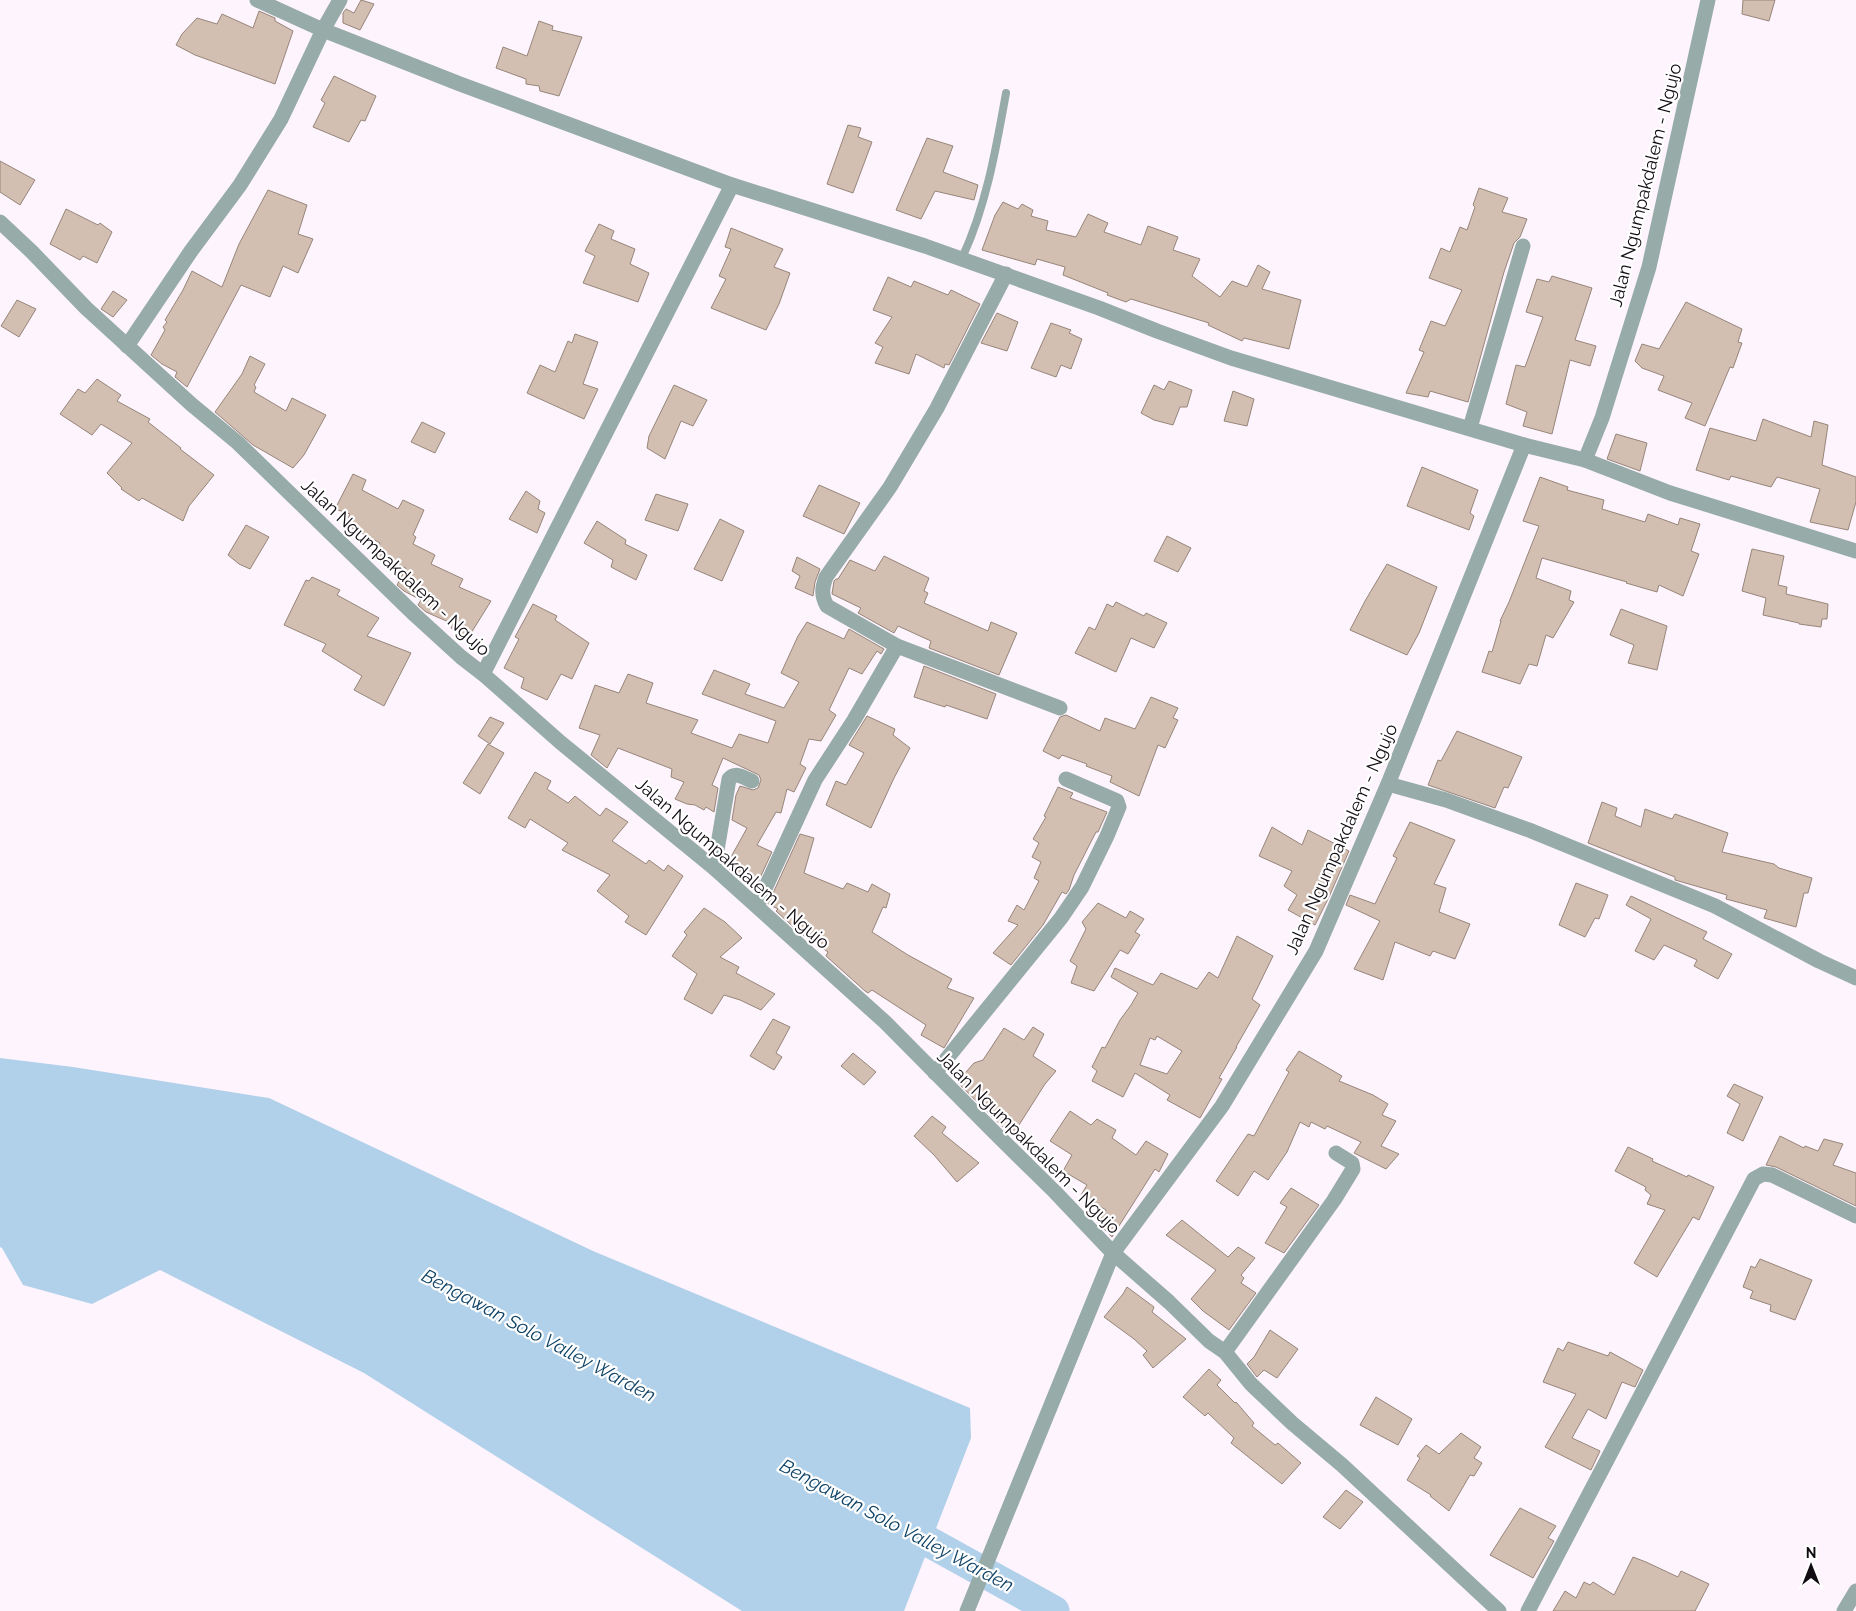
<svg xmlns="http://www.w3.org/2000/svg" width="1856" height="1611" font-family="Raleway,sans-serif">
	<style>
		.water { fill: #b1d0e9 }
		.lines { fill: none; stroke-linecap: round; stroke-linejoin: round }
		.river { stroke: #b1d0e9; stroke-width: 31 }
		.building { fill: #d2bfb2; stroke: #978579; fill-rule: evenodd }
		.service { stroke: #97aba9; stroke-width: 8 }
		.minor { stroke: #97aba9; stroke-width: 15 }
		.tertiary { stroke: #97aba9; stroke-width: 15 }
		.labels { text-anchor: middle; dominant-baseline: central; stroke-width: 4.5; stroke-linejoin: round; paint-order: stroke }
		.street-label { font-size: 18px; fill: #110c12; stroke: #fff }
		.water-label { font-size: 19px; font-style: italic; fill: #104366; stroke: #fff }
	</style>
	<rect width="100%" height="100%" fill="#fdf4fe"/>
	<path class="water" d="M0 1058 73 1067 269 1098 593 1251 970 1408 971 1438 904 1611H742L364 1373 160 1270 92 1304 23 1285 2 1248 0 1247Z"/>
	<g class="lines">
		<path class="river" d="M893 1522 1054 1611"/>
	</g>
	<g class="building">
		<path d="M361 0 374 4 360 30 343 23V13L346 9 354 13Z"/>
		<path d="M1743 0H1775L1769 21 1742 14Z"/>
		<path d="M259 11 275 18V21L293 31 275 84 195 55 176 45 182 34 197 18 217 24 222 14 253 28Z"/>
		<path d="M539 21 553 26 552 30 582 37 559 96 540 91 539 86 526 84V79L496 68 503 47 527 56Z"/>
		<path d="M334 76 376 96 365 121 361 120 349 142 313 127 325 103 321 100Z"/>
		<path d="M848 125 861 128 858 137 872 142 853 193 827 184Z"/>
		<path d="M927 138 953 146 943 172 978 185 974 200 935 191 921 219 896 210Z"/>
		<path d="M0 161 35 180 20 205 0 192Z"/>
		<path d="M1479 188 1508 198 1502 212 1527 219 1520 237 1514 243 1504 272 1468 402 1430 391 1428 397 1406 393 1424 352 1419 350 1431 321 1445 326 1462 290 1429 278 1441 248 1450 252 1460 227 1467 230 1475 207 1473 205Z"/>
		<path d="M268 190 307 205 298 234 313 239 298 273 283 266 270 297 241 285 187 387 175 377 177 372 162 364 151 355 165 330 163 327 167 322 165 320 183 290 192 271 222 287 239 244Z"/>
		<path d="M1003 202 1018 209 1022 204 1033 210 1031 216 1048 221 1046 230 1076 237 1088 214 1108 223 1104 232 1141 245 1148 226 1178 237 1173 250 1200 259 1192 276 1220 297 1232 281 1247 287 1258 265 1270 272 1262 289 1301 300 1289 349 1244 338 1242 341 1208 325 1209 323 1131 299 1126 302 1107 295 1108 293 1063 275 1065 267 1037 259 1035 265 982 250 995 215Z"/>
		<path d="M66 209 98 225 100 223 112 232 97 263 83 256 80 260 50 244Z"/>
		<path d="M599 224 614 231 611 239 635 249 630 264 649 273 638 302 583 283 595 256 585 251Z"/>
		<path d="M731 228 783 249 774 267 790 273 779 304 766 330 711 308 726 279 719 276 731 249 725 247Z"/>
		<path d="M1552 276 1592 288 1575 340 1596 346 1590 366 1570 360 1552 434 1523 426 1527 412 1506 404 1516 365 1525 367 1543 317 1526 312 1537 279 1549 282Z"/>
		<path d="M888 277 911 287 914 281 948 295 951 290 980 304 949 365 945 364 944 368 916 354 909 374 875 363 883 347 875 343 892 317 873 310Z"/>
		<path d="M113 291 127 300 113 317 101 309Z"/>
		<path d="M17 300 36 309 19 337 1 326Z"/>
		<path d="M1686 302 1742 329 1738 342 1742 343 1733 368 1730 367 1705 426 1685 418 1692 403 1658 390 1664 376 1642 368 1635 361 1642 344 1659 349Z"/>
		<path d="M997 313 1018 322 1007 351 981 343Z"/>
		<path d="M1051 323 1071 330 1069 333 1082 339 1071 369 1061 365 1056 377 1031 368Z"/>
		<path d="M575 334 598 342 583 384 598 389 584 419 527 393 540 365 555 372 568 341 572 343Z"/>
		<path d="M250 356 265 364 254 385 256 387 254 392 286 411 292 398 326 415 304 455 293 468 253 445 215 412 242 374Z"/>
		<path d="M97 379 121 395 117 401 150 419 148 422 181 448 180 449 214 475 189 506 183 521 142 498 139 501 121 489 122 488 107 473 132 443 101 424 92 435 60 414 78 389 85 393Z"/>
		<path d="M1169 381 1192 390 1187 407H1180L1173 425 1154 420 1141 413 1154 385 1164 390Z"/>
		<path d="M674 385 707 400 693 426 681 421 665 459 647 448 649 436Z"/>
		<path d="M1233 391 1254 399 1247 426 1224 421Z"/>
		<path d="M1763 419 1811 437 1814 421 1828 425 1822 465 1856 477V502L1848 530 1810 522 1820 489 1777 477 1771 487 1731 476 1729 480 1696 470 1710 428 1756 441Z"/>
		<path d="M422 422 445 433 435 453 411 442Z"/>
		<path d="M1616 434 1647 443 1640 471 1607 459Z"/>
		<path d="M1422 467 1478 490 1470 513 1474 516 1469 530 1407 506Z"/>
		<path d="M353 474 366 480 362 490 398 509 403 500 424 510 413 535 416 537 413 544 435 555 431 564 463 579 459 587 491 601 468 638 451 628 453 624 426 612 418 605 421 600 404 591 397 585 406 568 374 555 380 543 345 524 350 514 335 509Z"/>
		<path d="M1540 477 1568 487 1567 490 1604 500 1602 509 1645 522 1648 514 1678 525 1680 518 1700 524 1691 551 1699 554 1683 596 1659 585 1657 592 1626 583 1627 582 1542 558 1536 578 1571 591 1569 600 1574 602 1553 638 1546 635 1537 666 1529 664 1520 684 1482 672 1489 651 1492 652 1501 621H1500L1509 602 1539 526 1523 521Z"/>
		<path d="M819 485 860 503 844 534 803 516Z"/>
		<path d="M526 491 540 501 538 509 545 513 537 533 509 519Z"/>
		<path d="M656 494 688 504 678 531 645 520Z"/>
		<path d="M720 519 744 531 722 581 694 569Z"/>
		<path d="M597 521 626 540 625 544 647 555 636 580 611 567 613 560 584 543Z"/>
		<path d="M246 525 269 537 250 569 239 564 228 555Z"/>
		<path d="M1167 536 1191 548 1178 572 1154 561Z"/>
		<path d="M1752 549 1784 556 1778 585 1787 587 1786 594 1828 604 1827 619H1822L1821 627 1799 624V623L1763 615 1766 598 1742 591Z"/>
		<path d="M884 556 929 578 924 591 928 593 924 603 988 631 991 622 1017 633 999 675 929 648 931 641 898 626 894 633 858 613 861 608 832 594 834 581 836 579H838L850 560 875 571Z"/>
		<path d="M797 557 820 569 815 582 813 596 795 588 800 576 792 571Z"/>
		<path d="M1387 564 1437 587 1419 633 1407 655 1350 630 1365 601Z"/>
		<path d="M312 577 340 590 337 595 379 618 367 636 411 653 384 706 354 690 362 676 322 651 326 644 284 625 306 580 309 581Z"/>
		<path d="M1116 602 1144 616 1146 613 1167 623 1154 648 1131 638 1116 672 1075 653 1089 627 1095 630 1107 604 1113 607Z"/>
		<path d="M533 604 557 616 555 620 589 643 572 679 561 674 547 700 521 688 524 678 504 668 519 639 515 637Z"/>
		<path d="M1621 609 1667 626 1657 670 1628 663 1634 645 1610 635Z"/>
		<path d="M807 622 844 639 849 629 884 649 881 654 877 651 862 674 849 668 829 710 836 715 821 741 809 739 800 764 806 768 794 792 787 789 781 813 776 812 757 845 772 852 754 891 726 866 747 828 732 820 736 795 740 786 753 790 758 788 761 780 759 775 723 758 712 785 718 788 714 812 706 807 704 810 695 805 687 804 675 799 684 782 671 777 672 769 618 748 607 768 591 755 600 735 579 728 595 685 619 693 628 674 653 683 646 703 698 720 691 733 732 748 739 734 768 743 776 721 702 694 714 670 750 684 745 694 784 708 799 682 781 673 798 636Z"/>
		<path d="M924 666 996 694 987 719 946 705 945 707 914 697Z"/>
		<path d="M1151 697 1178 708 1173 718 1178 720 1165 748 1158 745 1139 796 1110 782 1112 776 1086 766 1087 764 1062 755 1059 759 1043 751 1060 717 1066 715 1100 731 1105 718 1135 729Z"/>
		<path d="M867 716 895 729 893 735 910 748 894 778 871 828 826 805 836 781 846 785 864 753 849 745Z"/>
		<path d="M490 717 504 723 490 744 478 736Z"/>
		<path d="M1457 731 1522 757 1508 788 1504 787 1495 808 1428 785 1438 760 1441 761Z"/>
		<path d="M488 744 504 753 480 794 463 783Z"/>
		<path d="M535 772 551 781 547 789 568 803 575 796 600 816 606 808 628 822 612 841 646 864 649 860 664 871 668 865 683 876 646 935 625 922 629 916 597 891 610 875 562 850 568 843 530 819 525 828 508 818Z"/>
		<path d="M1058 787 1073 793 1070 798 1107 812 1098 832H1096L1074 875 1069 890 1066 894 1062 892 1043 925 1011 965 993 953 1018 925 1008 921 1017 905 1024 910 1039 881 1034 878 1041 862 1032 857 1039 843 1033 839 1046 817 1044 816Z"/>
		<path d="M1602 802 1617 808 1615 816 1641 827 1645 809 1672 819 1675 814 1728 833 1722 852 1774 864 1779 868 1812 878 1808 893H1804L1796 927 1764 918 1767 910 1726 899 1727 895 1675 880V877L1588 843Z"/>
		<path d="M1410 822 1455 840 1434 884 1446 888 1439 912 1470 924 1455 959 1433 951 1430 956 1395 942 1383 980 1354 969 1380 921 1346 905 1350 895 1375 904 1397 858 1393 856Z"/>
		<path d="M1272 827 1302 845 1308 830 1349 851 1329 897 1315 925 1288 910 1297 895 1284 886 1292 871 1259 856Z"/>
		<path d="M800 834 814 838 804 873 843 889 847 883 868 892 872 884 890 894 886 908 883 907 872 932 908 955 952 979 947 988 974 998 944 1048 921 1035 926 1025 872 990 868 993 865 991 826 956 828 952 799 932 776 911 778 909 768 904Z"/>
		<path d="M1576 883 1608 895 1599 919 1595 918 1585 937 1559 925Z"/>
		<path d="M1631 896 1707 932 1703 939 1732 954 1718 979 1694 966 1697 960 1664 945 1654 960 1635 951 1651 919 1626 905Z"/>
		<path d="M1098 903 1126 918 1130 911 1144 919 1135 932 1140 935 1128 954 1120 950 1094 991 1071 983 1077 966 1070 961 1086 929 1082 922Z"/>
		<path d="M704 908 725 922 742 938 720 957 739 967 736 973 775 994 761 1010 740 1000 724 995 712 1014 684 999 697 974 672 956 687 935 684 932Z"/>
		<path d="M1237 936 1273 956 1252 999 1260 1005 1236 1047H1237L1219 1078 1222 1079 1200 1118 1167 1100 1170 1095 1135 1073 1123 1097 1092 1081 1097 1071 1092 1067 1102 1047 1105 1048 1120 1020 1131 1005 1138 993 1111 977 1115 968 1153 985 1161 973 1197 989 1209 972 1218 978ZM1157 1036 1182 1051 1167 1074 1140 1065 1150 1038 1155 1040Z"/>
		<path d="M773 1019 790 1027 776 1053 782 1057 774 1070 750 1056Z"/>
		<path d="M1033 1027 1044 1034 1033 1056 1056 1071 1045 1084 1012 1136 957 1082 974 1063 983 1060 1004 1028 1024 1040Z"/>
		<path d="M1299 1051 1342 1076 1339 1081 1373 1095 1388 1104 1382 1115 1396 1121 1381 1146 1399 1154 1386 1169 1354 1153 1361 1142 1327 1126 1325 1129 1311 1122 1309 1127 1300 1122 1287 1152 1268 1180 1254 1171 1238 1196 1216 1181 1248 1134 1254 1136 1289 1072 1286 1070Z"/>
		<path d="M853 1053 876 1072 864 1085 841 1066Z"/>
		<path d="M1734 1084 1763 1097 1743 1141 1727 1133 1740 1104 1727 1096Z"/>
		<path d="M1070 1111 1091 1125 1097 1119 1116 1130 1112 1138 1136 1155 1146 1141 1168 1154 1159 1172 1155 1169 1112 1237 1098 1223 1106 1210 1081 1195 1087 1185 1063 1171 1072 1155 1050 1141Z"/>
		<path d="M932 1116 946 1127 942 1133 979 1163 957 1182 934 1155 914 1136Z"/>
		<path d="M1780 1136 1804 1148 1805 1146 1818 1151 1824 1139 1843 1144 1833 1165 1856 1173V1206L1776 1167 1766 1165Z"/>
		<path d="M1628 1147 1653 1159 1652 1161 1687 1177 1688 1175 1714 1187 1699 1220 1693 1217 1657 1277 1634 1263 1665 1210 1647 1204 1651 1195 1645 1190 1646 1187 1615 1171Z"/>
		<path d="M1291 1188 1319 1205 1284 1253 1265 1243 1287 1207 1280 1203Z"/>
		<path d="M1182 1220 1228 1257 1238 1247 1255 1258 1241 1275 1244 1278 1241 1283 1256 1293 1229 1330 1203 1311 1191 1299 1216 1270 1166 1235Z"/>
		<path d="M1760 1259 1812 1280 1795 1320 1770 1311 1771 1305 1750 1298 1753 1291 1743 1287 1751 1266 1755 1268Z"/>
		<path d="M1127 1287 1154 1307 1152 1312 1186 1339 1153 1368 1143 1355 1147 1351 1134 1339 1104 1317 1123 1294Z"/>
		<path d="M1270 1330 1298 1349 1277 1378 1264 1370 1257 1377 1247 1364 1254 1357Z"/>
		<path d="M1568 1342 1608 1356 1610 1352 1643 1370 1635 1387 1622 1382 1606 1419 1588 1409 1572 1438 1600 1451 1591 1470 1545 1447 1576 1394 1543 1382 1558 1348 1563 1351Z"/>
		<path d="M1209 1369 1221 1380 1217 1385 1235 1403 1236 1402 1254 1423 1252 1426 1275 1445 1278 1443 1301 1463 1282 1484 1231 1443 1234 1438 1208 1413 1205 1416 1183 1397Z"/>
		<path d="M1376 1397 1412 1419 1398 1445 1360 1425Z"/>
		<path d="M1461 1433 1481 1447 1474 1458 1482 1463 1474 1476 1470 1475 1449 1511 1430 1496 1431 1495 1407 1480 1420 1458 1417 1456 1426 1445 1439 1454Z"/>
		<path d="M1346 1490 1363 1502 1340 1529 1323 1517Z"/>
		<path d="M1520 1508 1556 1526 1548 1538 1554 1541 1533 1578 1490 1555Z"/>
		<path d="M1633 1557 1646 1562 1678 1577 1681 1571 1709 1584 1695 1611H1553L1565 1591 1576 1598 1584 1582 1590 1585 1593 1582 1614 1595Z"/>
	</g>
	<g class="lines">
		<path class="service" d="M962 258C986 207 996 149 1006 93"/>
		<g class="minor">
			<path d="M340 0 323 30 460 84 732 185 925 246 1099 308 1157 331 1231 358 1524 445"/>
			<path d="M127 346 191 251 240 185 281 119 323 30 257 0"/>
			<path d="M1470 428 1523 246"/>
			<path d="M1585 460 1670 493 1856 551"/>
			<path d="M897 646 1060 708"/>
			<path d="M483 674 732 185"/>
			<path d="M1388 784 1446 800 1529 830 1715 906 1819 961 1856 978"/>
			<path d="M714 868 729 779C736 771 744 778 752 781"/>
			<path d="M757 906 815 780 854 720 897 646 827 606C821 595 822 588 826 577L890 487 937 408 1006 274"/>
			<path d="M935 1073 1061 918 1082 887 1107 836 1119 807 1117 801 1066 779"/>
			<path d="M1113 1253 1169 1302 1209 1341 1225 1352 1251 1384 1292 1423 1342 1465 1499 1611"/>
			<path d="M1225 1352 1334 1200 1353 1169 1352 1163 1336 1153"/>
			<path d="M1528 1611 1754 1179 1763 1174 1772 1175 1856 1216"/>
			<path d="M1844 1611 1856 1591"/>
		</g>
		<g class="tertiary">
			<path d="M0 222 32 252 86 308 191 404 238 443 415 615 461 657 483 674 560 742 714 868 885 1022 994 1132 1055 1192 1113 1253"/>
			<path d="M967 1611 1113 1253 1222 1106 1316 951 1388 784 1524 445 1585 460 1602 418 1649 267 1708 0"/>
		</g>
	</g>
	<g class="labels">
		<g class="street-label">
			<text transform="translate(1645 185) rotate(-76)">Jalan Ngumpakdalem - Ngujo</text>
			<text transform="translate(396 567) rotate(43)">Jalan Ngumpakdalem - Ngujo</text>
			<text transform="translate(1341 839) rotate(-66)">Jalan Ngumpakdalem - Ngujo</text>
			<text transform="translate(733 863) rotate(41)">Jalan Ngumpakdalem - Ngujo</text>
			<text transform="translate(1029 1142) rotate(45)">Jalan Ngumpakdalem - Ngujo</text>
		</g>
		<g class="water-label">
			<text transform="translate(539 1335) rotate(28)">Bengawan Solo Valley Warden</text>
			<text transform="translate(897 1525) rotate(28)">Bengawan Solo Valley Warden</text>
		</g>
	</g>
	<g transform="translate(1811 1566)" stroke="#ffffff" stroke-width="4" paint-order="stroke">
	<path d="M0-4L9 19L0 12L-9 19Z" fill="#110c12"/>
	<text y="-8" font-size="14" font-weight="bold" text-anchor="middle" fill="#110c12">N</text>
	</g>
</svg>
